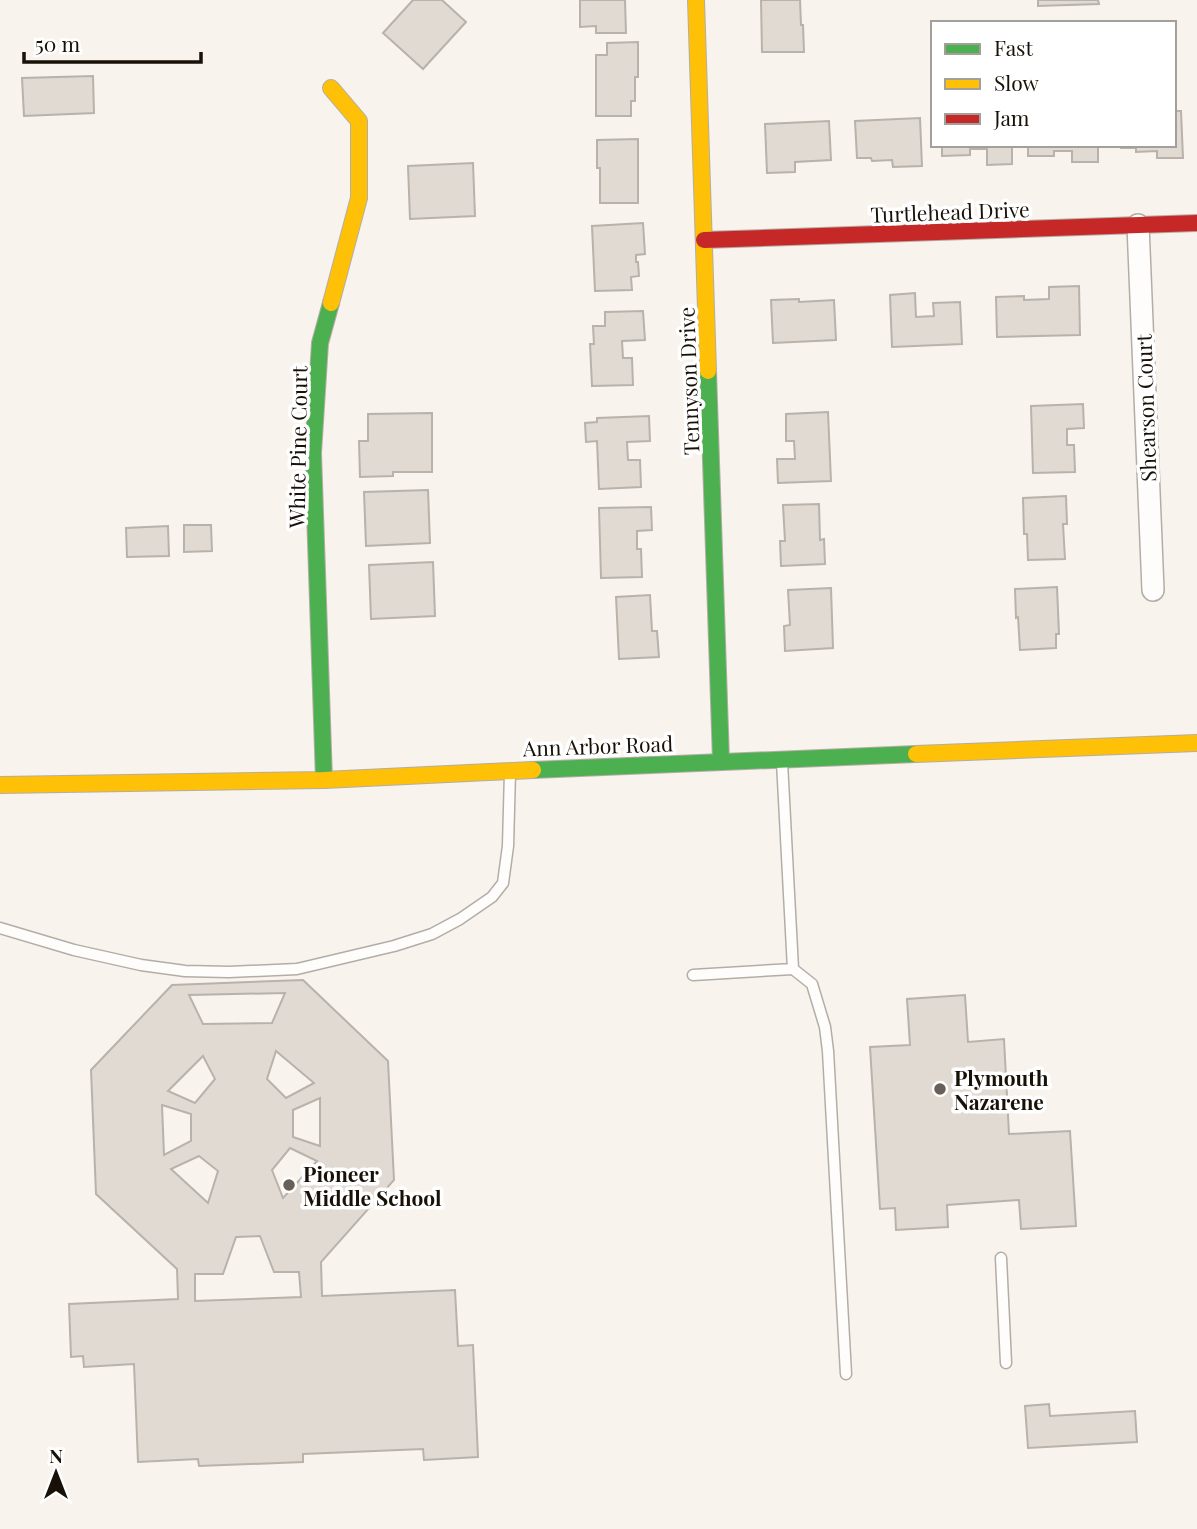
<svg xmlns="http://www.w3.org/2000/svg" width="1197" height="1529" font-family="'Playfair Display',serif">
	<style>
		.building { fill: #e0dad3; stroke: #b8b2ab; stroke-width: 2; fill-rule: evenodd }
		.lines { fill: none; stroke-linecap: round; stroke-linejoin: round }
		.lane-casing { stroke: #b3ada6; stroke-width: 13 }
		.street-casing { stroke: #b3ada6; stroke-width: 24 }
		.fast-casing { stroke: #b3ada6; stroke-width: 18 }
		.slow-casing { stroke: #b3ada6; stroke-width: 18 }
		.jam-casing { stroke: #b3ada6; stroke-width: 18 }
		.lane { stroke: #fefdfc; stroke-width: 10 }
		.street { stroke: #fefdfc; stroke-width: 21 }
		.fast { stroke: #4caf50; stroke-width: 16 }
		.slow { stroke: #ffc107; stroke-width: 16 }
		.jam { stroke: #c62828; stroke-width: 16 }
		.poi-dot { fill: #666058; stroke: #fff; stroke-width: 2.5 }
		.labels { text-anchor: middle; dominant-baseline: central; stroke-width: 7; stroke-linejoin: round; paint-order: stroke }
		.street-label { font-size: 21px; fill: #181107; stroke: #fff }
		.poi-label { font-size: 21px; font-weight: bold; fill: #181107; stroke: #fff; text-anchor: start }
	</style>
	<rect width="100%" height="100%" fill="#f8f3ed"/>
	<g class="building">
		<path d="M413 0H442L466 22 423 69 383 33Z"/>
		<path d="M580 0H625L626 33H596V26L580 27Z"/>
		<path d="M761 0H800L801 25H803L804 52H762Z"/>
		<path d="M1038 0H1098L1099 4 1038 6Z"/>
		<path d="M638 42V77H635V101H631V116H596V55H607V43Z"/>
		<path d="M93 76 94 113 24 116 22 78Z"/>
		<path d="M1174 111H1181L1183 158H1157V151L1136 152V148H1121V145H1174Z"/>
		<path d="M920 118 922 166 893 167 892 160 872 161 871 158H857L855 121Z"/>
		<path d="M829 121 831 160 795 162V172L767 173 765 124Z"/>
		<path d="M638 139V203H600V168H597V140Z"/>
		<path d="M942 145H1012V164L987 165V149H970V155L942 156Z"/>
		<path d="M1028 145H1098V162H1072V151H1054V156H1028Z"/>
		<path d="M473 163 475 216 410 219 408 166Z"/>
		<path d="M643 223 645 254 636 255V262H638L639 276 631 277 632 290 595 291 592 226Z"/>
		<path d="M1079 286 1080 335 997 337 996 297 1024 296V300L1049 299V287Z"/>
		<path d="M915 293 916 317 934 316 933 303 960 302 962 344 892 347 890 295Z"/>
		<path d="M799 299V302L834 300 836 340 773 343 771 300Z"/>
		<path d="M643 311 645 340 622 341 623 358H632L633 385 592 386 590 344H594L593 326H605V312Z"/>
		<path d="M1083 404 1084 428 1067 429V445H1074L1075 472 1033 473 1031 406Z"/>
		<path d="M828 412 831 481 778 483 777 459H795L794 441H786V414Z"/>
		<path d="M432 413V472H393V476L360 477 359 441H368V414Z"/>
		<path d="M649 416 650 441 627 442 628 460H640L641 487 599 489 597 441 586 442 585 423 597 422V418Z"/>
		<path d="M428 490 430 543 366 546 364 492Z"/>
		<path d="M1066 496 1067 524H1063L1065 559 1028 560 1027 534H1024L1023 498Z"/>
		<path d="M819 504 820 540 824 539 825 564 781 566 780 541H785L783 505Z"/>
		<path d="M651 507 652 530 637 531V549H641L642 577 601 578 599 508Z"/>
		<path d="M184 525H211L212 551 184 552Z"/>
		<path d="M168 526 169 556 127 557 126 528Z"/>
		<path d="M433 562 435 616 371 619 369 565Z"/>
		<path d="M1057 587 1059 634H1056V648L1020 650 1018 617 1016 618 1015 589Z"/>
		<path d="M831 588 833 648 785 651 784 626 790 625 788 590Z"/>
		<path d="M650 595 652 631H657L659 657 619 659 616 597Z"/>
		<path d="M303 980 388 1061 394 1180 321 1262 322 1296 455 1290 458 1346 473 1345 478 1457 424 1460 423 1449 303 1454V1462L199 1466 198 1459 138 1462 134 1364 84 1367 83 1356 71 1357 69 1304 178 1299 177 1269 96 1194 91 1070 172 985ZM285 993 272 1023 203 1024 189 995ZM276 1051 314 1083 286 1098 267 1079ZM203 1056 215 1079 195 1103 168 1091ZM320 1098V1146L293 1137V1110ZM162 1105 191 1114V1141L164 1155ZM290 1148 317 1161 283 1198 272 1170ZM199 1156 218 1171 208 1203 171 1169ZM260 1236 274 1272H299L301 1297 195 1301V1274H223L236 1237Z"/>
		<path d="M965 995 968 1042 1004 1039 1009 1134 1070 1131 1076 1226 1021 1229 1019 1200 947 1205 948 1227 896 1230 895 1208 880 1209 870 1047 910 1045 907 999Z"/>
		<path d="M1049 1404 1050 1416 1135 1411 1137 1442 1028 1448 1025 1406Z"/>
	</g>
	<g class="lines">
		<defs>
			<g id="lane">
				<path d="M0 928 74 950 141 965 185 971 229 972 297 969 394 946 432 934 460 919 492 897 503 883 508 846 510 772"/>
				<path d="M793 969 812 984 825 1027 828 1051 846 1374"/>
				<path d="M693 975 793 969 782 762"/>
				<path d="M1001 1258 1006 1363"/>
			</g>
			<path id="street" d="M1138 225 1153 590"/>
			<g id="fast">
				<path d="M708 371 721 761"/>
				<path d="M533 770 916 754"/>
				<path d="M324 780 313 453 320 343 331 303"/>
			</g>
			<g id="slow">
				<path d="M696 0 708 371"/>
				<path d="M331 303 359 198V121L331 88"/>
				<path d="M916 754 1197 743"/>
				<path d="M0 785 324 780 533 770"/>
			</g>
			<path id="jam" d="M704 240 1197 223"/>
		</defs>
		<use href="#lane" class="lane-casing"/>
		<use href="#street" class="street-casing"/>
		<use href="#fast" class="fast-casing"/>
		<use href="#slow" class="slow-casing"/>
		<use href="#jam" class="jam-casing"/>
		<use href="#lane" class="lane"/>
		<use href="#street" class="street"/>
		<use href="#fast" class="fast"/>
		<use href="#slow" class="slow"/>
		<use href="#jam" class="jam"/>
	</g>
	<g class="poi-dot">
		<circle cx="940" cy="1089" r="7"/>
		<circle cx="289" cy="1185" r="7"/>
	</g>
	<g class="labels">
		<g class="street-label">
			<text transform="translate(950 211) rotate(-2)">Turtlehead Drive</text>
			<text transform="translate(688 381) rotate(-92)">Tennyson Drive</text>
			<text transform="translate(1145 408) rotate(-92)">Shearson Court</text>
			<text transform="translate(297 447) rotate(-89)">White Pine Court</text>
			<text transform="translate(598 745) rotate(-2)">Ann Arbor Road</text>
		</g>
		<g class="poi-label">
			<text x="954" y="1077">Plymouth<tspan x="954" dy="24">Nazarene</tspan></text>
			<text x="303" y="1173">Pioneer<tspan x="303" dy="24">Middle School</tspan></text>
		</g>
	</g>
	<rect x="931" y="21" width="245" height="126" fill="#ffffff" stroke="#a3a09c" stroke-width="2"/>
	<rect x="945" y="44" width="35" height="10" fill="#4caf50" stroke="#a3a09c" stroke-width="2"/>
	<text x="994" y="56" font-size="21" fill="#181107">Fast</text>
	<rect x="945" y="79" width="35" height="10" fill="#ffc107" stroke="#a3a09c" stroke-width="2"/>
	<text x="994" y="91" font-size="21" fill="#181107">Slow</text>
	<rect x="945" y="114" width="35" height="10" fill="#c62828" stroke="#a3a09c" stroke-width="2"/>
	<text x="994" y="126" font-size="21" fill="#181107">Jam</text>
	<g transform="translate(56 1473)" stroke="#ffffff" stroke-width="5" paint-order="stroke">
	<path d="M0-5L12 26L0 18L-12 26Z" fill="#181107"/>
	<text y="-10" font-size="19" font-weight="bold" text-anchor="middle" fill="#181107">N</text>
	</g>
	<path d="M24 52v10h177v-10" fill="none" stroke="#181107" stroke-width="3.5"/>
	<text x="35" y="52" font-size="21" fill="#181107" stroke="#ffffff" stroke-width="5" paint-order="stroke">50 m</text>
</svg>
